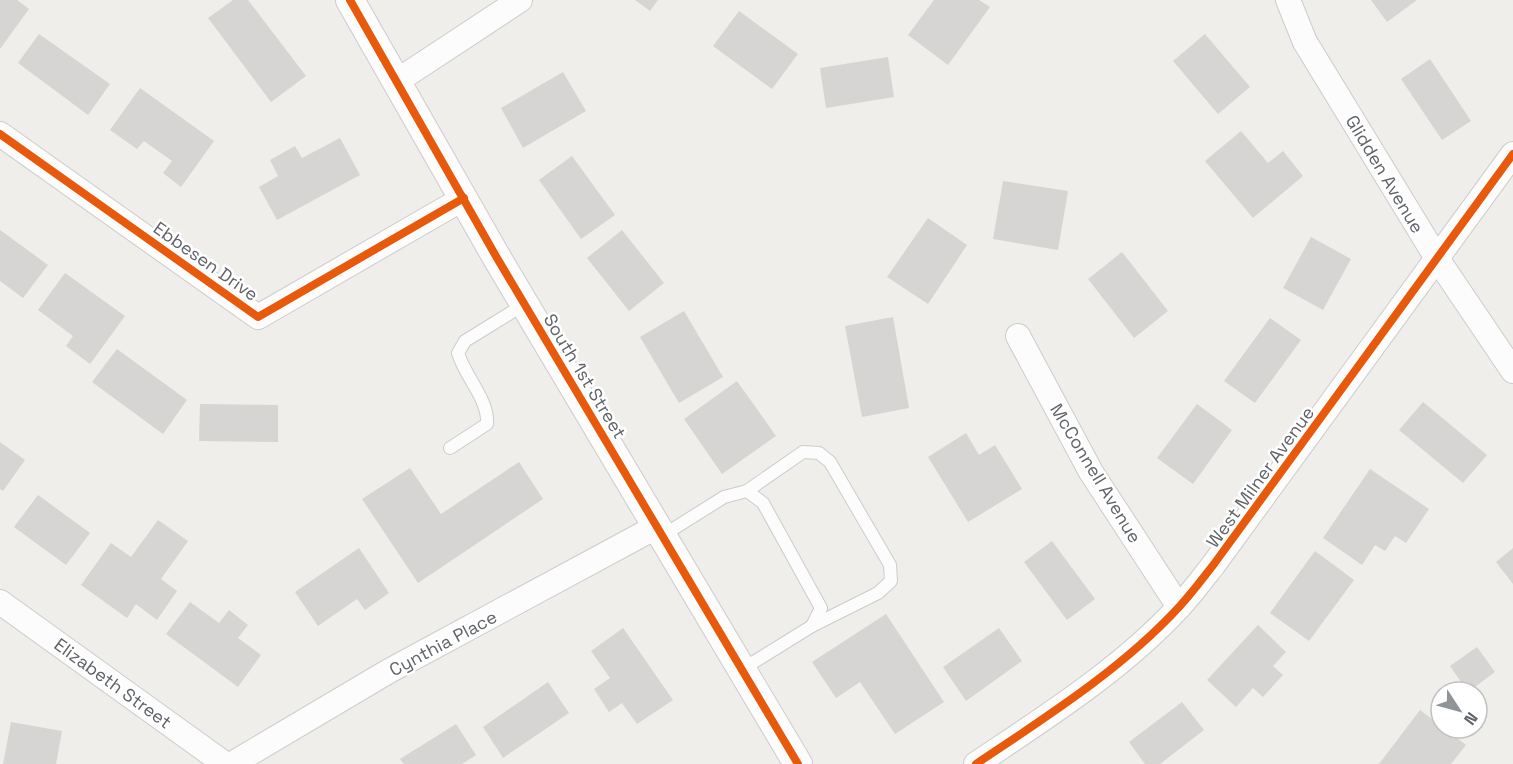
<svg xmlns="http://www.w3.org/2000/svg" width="1513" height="764" font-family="'Space Grotesk',sans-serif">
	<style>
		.building { fill: #d6d5d3 }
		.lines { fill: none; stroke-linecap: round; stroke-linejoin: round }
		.service-casing { stroke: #cbcccc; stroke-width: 14 }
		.minor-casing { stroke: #cbcccc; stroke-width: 26 }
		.tertiary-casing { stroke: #cbcccc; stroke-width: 30 }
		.service { stroke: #fdfcfc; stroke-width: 12 }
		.minor { stroke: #fdfcfc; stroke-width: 24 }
		.tertiary { stroke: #fdfcfc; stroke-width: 28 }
		.cycleway-casing { stroke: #fff; stroke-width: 11 }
		.cycleway { stroke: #e8590c; stroke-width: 8 }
		.labels { text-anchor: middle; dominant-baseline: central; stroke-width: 5; stroke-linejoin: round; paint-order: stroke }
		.street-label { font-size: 18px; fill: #5f6368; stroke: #fff }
	</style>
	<rect width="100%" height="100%" fill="#efeeea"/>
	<g class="building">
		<path d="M0 0H17L29 9 0 49Z"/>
		<path d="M233 0H248L306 76 271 102 208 18Z"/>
		<path d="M635 0H658L650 11Z"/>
		<path d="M934 0H979L990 7 948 65 908 35Z"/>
		<path d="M1371 0H1417L1387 22Z"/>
		<path d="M739 11 798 54 772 89 713 46Z"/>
		<path d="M39 34 110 84 88 115 18 63Z"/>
		<path d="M1205 34 1250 87 1218 114 1173 61Z"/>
		<path d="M888 57 894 97 826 108 820 68Z"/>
		<path d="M1430 59 1471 121 1442 140 1401 79Z"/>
		<path d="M563 72 586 111 523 148 501 108Z"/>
		<path d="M140 88 214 141 181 187 163 173 172 161 144 141 137 149 110 130Z"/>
		<path d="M1241 131 1268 163 1283 151 1303 176 1253 218 1205 161Z"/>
		<path d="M340 138 360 175 277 220 259 187 278 176 270 160 295 146 302 158Z"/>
		<path d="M572 156 615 215 581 239 539 180Z"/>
		<path d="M1003 181 1068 191 1058 250 993 239Z"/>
		<path d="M928 218 967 245 928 304 887 277Z"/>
		<path d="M0 230 48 265 23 298 0 281Z"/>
		<path d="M622 230 664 283 629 311 587 258Z"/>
		<path d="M1311 237 1351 259 1323 310 1283 288Z"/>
		<path d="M1122 252 1168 311 1134 338 1088 279Z"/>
		<path d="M65 273 125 316 90 364 66 346 73 336 38 310Z"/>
		<path d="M684 311 723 377 679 403 640 337Z"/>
		<path d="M893 317 909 408 862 417 845 326Z"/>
		<path d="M1270 318 1301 340 1255 403 1224 381Z"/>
		<path d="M117 349 187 400 163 434 92 382Z"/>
		<path d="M737 381 776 436 722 474 684 419Z"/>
		<path d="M1423 402 1487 455 1463 483 1399 430Z"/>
		<path d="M200 404 278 405V442L199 441Z"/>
		<path d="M1197 404 1232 430 1193 484 1157 458Z"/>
		<path d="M966 433 979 455 995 445 1022 489 968 522 928 457Z"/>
		<path d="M0 442 25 460 3 491 0 489Z"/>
		<path d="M519 462 543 499 418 583 362 499 410 468 441 514Z"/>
		<path d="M1370 469 1429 509 1406 543 1395 536 1385 551 1375 545 1362 565 1323 538Z"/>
		<path d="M38 495 90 533 66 565 14 527Z"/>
		<path d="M158 520 188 541 161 579 177 591 157 620 136 604 127 618 81 585 111 543 131 557Z"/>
		<path d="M1052 541 1095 599 1067 620 1024 562Z"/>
		<path d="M359 548 389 593 365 610 357 599 318 626 295 592Z"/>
		<path d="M1513 548V584L1496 562Z"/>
		<path d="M1315 551 1354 580 1309 641 1270 613Z"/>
		<path d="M190 602 219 623 229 610 248 625 238 638 261 655 238 687 166 634Z"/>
		<path d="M886 614 944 702 895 734 860 682 836 698 812 662Z"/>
		<path d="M1258 625 1286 652 1273 666 1283 675 1263 697 1253 688 1236 707 1207 680Z"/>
		<path d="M623 628 673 700 637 724 622 703 609 712 594 689 610 678 591 651Z"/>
		<path d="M999 628 1022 661 966 701 943 667Z"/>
		<path d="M1477 647 1495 672 1468 692 1450 666Z"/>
		<path d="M548 682 569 713 503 758 483 727Z"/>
		<path d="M1182 702 1204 730 1160 764H1145L1129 742Z"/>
		<path d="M1420 710 1466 745 1451 764H1379Z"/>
		<path d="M11 722 62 731 56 764H3Z"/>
		<path d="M456 724 476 755 462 764H404L400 759Z"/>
	</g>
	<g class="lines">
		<defs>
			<g id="service">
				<path d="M450 448 487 424C489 400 465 377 458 353L465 341 525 304"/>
				<path d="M747 491 803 452 819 453 830 462 890 565 891 581 878 593 812 626"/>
				<path d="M662 536 724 497 747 491 763 503 821 608 812 626 741 670"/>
			</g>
			<g id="minor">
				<path d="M1288 0 1305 42 1438 260 1513 371"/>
				<path d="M397 81 520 0"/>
				<path d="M0 134 258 317 464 198"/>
				<path d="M1018 336 1091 472 1179 607"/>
				<path d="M0 602 225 764"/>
				<path d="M232 764 389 671 656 527"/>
				<path d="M976 764C1046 717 1122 669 1179 607 1192 593 1203 578 1214 564L1513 154"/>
			</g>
			<path id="tertiary" d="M350 0 497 258 798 764"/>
		</defs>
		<use href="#service" class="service-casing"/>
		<use href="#minor" class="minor-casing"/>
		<use href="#tertiary" class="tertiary-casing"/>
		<use href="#service" class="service"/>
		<use href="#minor" class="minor"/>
		<use href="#tertiary" class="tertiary"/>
		<defs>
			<g id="cycleway">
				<path d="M350 0 497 258 798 764"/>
				<path d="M0 134 258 317 464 198"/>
				<path d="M976 764C1046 717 1122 669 1179 607 1192 593 1203 578 1214 564L1513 154"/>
			</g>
		</defs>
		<use href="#cycleway" class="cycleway-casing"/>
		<use href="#cycleway" class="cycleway"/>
	</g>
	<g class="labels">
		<g class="street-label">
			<text transform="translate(1385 174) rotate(59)">Glidden Avenue</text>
			<text transform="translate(206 261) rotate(35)">Ebbesen Drive</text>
			<text transform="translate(585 376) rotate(59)">South 1st Street</text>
			<text transform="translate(1096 473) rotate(59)">McConnell Avenue</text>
			<text transform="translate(1260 477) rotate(-54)">West Milner Avenue</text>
			<text transform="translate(443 643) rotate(-28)">Cynthia Place</text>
			<text transform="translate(113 683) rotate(36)">Elizabeth Street</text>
		</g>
	</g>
	<g transform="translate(1459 710) rotate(126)"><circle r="28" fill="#ffffff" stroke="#bfc1c3" stroke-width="1.5"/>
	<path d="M0-4.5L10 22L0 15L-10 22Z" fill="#919496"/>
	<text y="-9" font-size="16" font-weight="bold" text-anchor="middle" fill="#5f6368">N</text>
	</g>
</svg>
